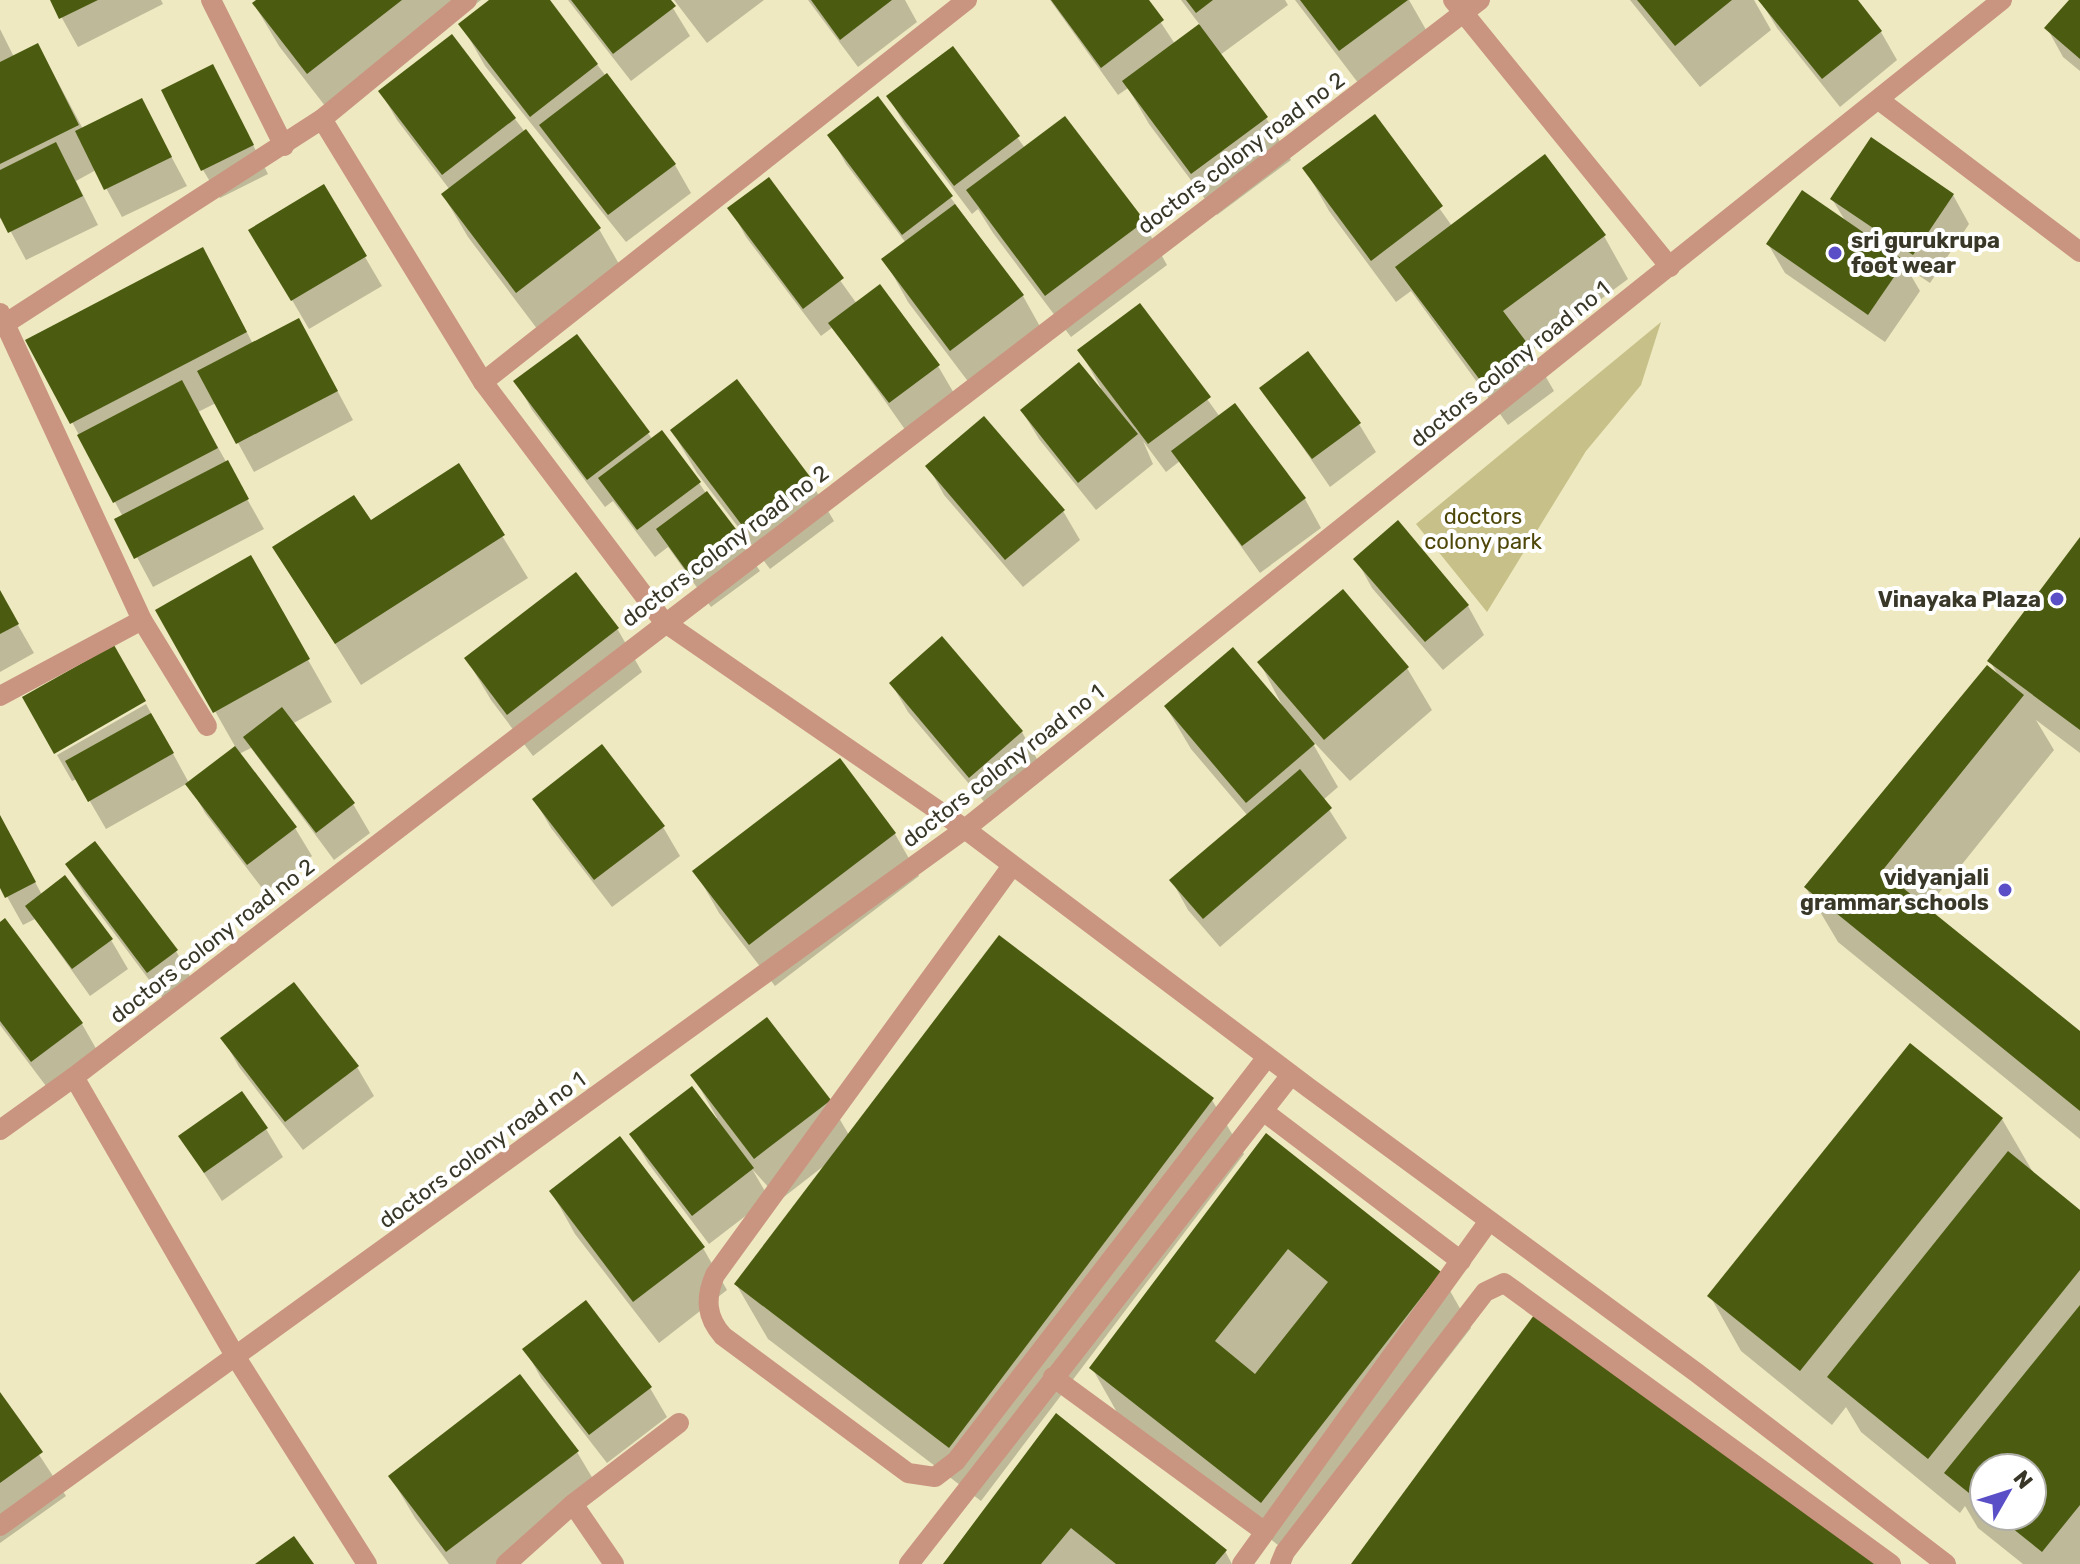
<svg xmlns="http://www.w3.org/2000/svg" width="2080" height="1564" font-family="Rubik,sans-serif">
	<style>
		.green { fill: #c7c089 }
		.shadow { fill: #0003; fill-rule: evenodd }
		.building { fill: #4b5c11; fill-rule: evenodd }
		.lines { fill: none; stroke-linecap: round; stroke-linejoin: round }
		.minor { stroke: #ca9580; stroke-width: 20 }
		.poi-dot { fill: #5a4fc7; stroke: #fff; stroke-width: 3 }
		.labels { text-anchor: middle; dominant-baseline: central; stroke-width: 8; stroke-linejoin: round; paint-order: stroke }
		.street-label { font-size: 22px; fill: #393727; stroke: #fff }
		.poi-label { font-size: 22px; font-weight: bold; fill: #393727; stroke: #fff; text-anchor: end }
		.park-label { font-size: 22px; fill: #4e4709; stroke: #fff }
	</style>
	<rect width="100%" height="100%" fill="#eee9c0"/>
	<path class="green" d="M1661 322 1641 385 1586 451 1487 612 1416 524Z"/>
	<g class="shadow">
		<path d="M52 0H161L163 4 78 47Z"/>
		<path d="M259 0H481L332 115 279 46 254 4Z"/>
		<path d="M492 0H547L675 165 691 193 626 242 485 66 461 24Z"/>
		<path d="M568 0H668L690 36 631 81Z"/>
		<path d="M674 0H764L707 43Z"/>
		<path d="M808 0H905L917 22 858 67Z"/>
		<path d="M1050 0H1146L1175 44 1200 25 1181 0H1285L1288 5 1220 55 1266 118 1291 160 1217 215 1149 124 1128 88 1118 95Z"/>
		<path d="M1295 0H1409L1433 42 1365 92Z"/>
		<path d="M1630 0H1754L1771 30 1700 87Z"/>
		<path d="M1760 0H1855L1881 32 1897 60 1840 107 1777 28Z"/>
		<path d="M2071 0H2080V71L2063 57 2047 28Z"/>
		<path d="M0 29 14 57 38 45 83 129 141 100 187 186 122 217 96 170 76 181 98 225 26 260 3 217 0 219Z"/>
		<path d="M953 49 1025 148 1143 222 1167 265 1071 337 993 233 978 209 972 214 905 125 888 96Z"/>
		<path d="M212 66 268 174 220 198 203 170Z"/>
		<path d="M380 91 515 119 599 229 623 271 541 334 468 237 443 195 450 190 397 120Z"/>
		<path d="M878 99 1023 296 1047 339 976 392 908 302 884 259 906 243 846 164 830 135Z"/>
		<path d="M1374 117 1452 226 1545 157 1604 236 1628 279 1531 351 1554 391 1508 425 1411 291 1396 302 1329 211 1305 169Z"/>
		<path d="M768 180 857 304 938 366 955 395 906 431 833 327 821 336 746 237 730 208Z"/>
		<path d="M1953 195 1969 224 1930 283 1906 267 1920 291 1885 342 1785 273 1768 244 1846 222 1832 199Z"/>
		<path d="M251 230 365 257 382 286 309 329Z"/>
		<path d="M226 292 253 344 315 349 353 420 254 472 216 403 198 412 264 529 153 587 117 520 123 517 28 340Z"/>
		<path d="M1140 306 1220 417 1234 406 1305 499 1321 528 1260 573 1180 461 1166 472 1143 441 1153 464 1096 510 1039 439 1022 411 1101 388 1080 351Z"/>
		<path d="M576 336 653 440 699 483 760 571 711 607 668 547 655 557 613 501 605 507 532 410 516 381Z"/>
		<path d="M1262 388 1359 424 1376 452 1330 487Z"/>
		<path d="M672 431 809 479 834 521 770 569 697 473Z"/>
		<path d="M459 466 528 578 361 685 275 548 370 523Z"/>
		<path d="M928 466 1063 511 1080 540 1023 587 944 495Z"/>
		<path d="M2080 540V753L2036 720 2054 750 1926 909 2080 1034V1139L1838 942 1806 888 1999 677 1990 661Z"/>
		<path d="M250 558 332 702 292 724 353 804 370 833 334 860 251 748 239 754 295 828 312 856 265 892 205 813 188 783 106 829 77 779 72 781 57 755 146 704 189 783 236 748 158 611Z"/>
		<path d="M1356 559 1468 606 1484 635 1443 670 1372 588Z"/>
		<path d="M576 574 618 630 642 672 533 756 491 700 466 658Z"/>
		<path d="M0 594 34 653 0 672Z"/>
		<path d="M942 639 1022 732 1038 761 987 805 908 712 891 683Z"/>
		<path d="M1260 663 1407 668 1432 710 1350 781 1309 737 1338 787 1323 800 1347 838 1220 947 1188 910 1172 881 1248 816 1191 749 1166 707 1286 713Z"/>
		<path d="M839 761 895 834 919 876 775 986 719 913 695 871Z"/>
		<path d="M534 799 663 827 680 856 612 907 551 828Z"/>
		<path d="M0 816 42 895 111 940 128 969 90 996 35 919 23 925 0 884Z"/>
		<path d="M67 865 176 951 192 980 165 1001 84 893Z"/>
		<path d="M0 924 82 1024 98 1052 49 1090 0 1025Z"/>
		<path d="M293 985 357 1067 374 1096 303 1150 239 1067 223 1038Z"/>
		<path d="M693 1076 829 1101 849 1135 1212 1100 1244 1154 981 1501 768 1339 736 1284 825 1165 780 1200 752 1169 769 1198 709 1244 648 1163 631 1134 717 1118Z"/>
		<path d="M2002 1119 2034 1174 2080 1212V1564H2023L1978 1528 1965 1506 1960 1513 1861 1432 1846 1407 1832 1425 1741 1351 1710 1296ZM1984 1468H2032V1516H1984Z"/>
		<path d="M266 1129 283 1157 222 1201 180 1136Z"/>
		<path d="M1267 1136 1440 1273 1471 1328 1293 1557 1123 1423 1092 1368Z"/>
		<path d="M551 1191 703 1248 727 1290 659 1343 575 1234Z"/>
		<path d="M585 1303 650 1388 667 1417 607 1463 541 1378 525 1349Z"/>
		<path d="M520 1377 577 1452 602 1494 510 1564H449L415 1518 390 1476Z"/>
		<path d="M0 1395 66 1496 0 1543Z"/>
		<path d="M1056 1416 1225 1551 1232 1564H946Z"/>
	</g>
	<g class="building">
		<path d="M50 0H98L59 19Z"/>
		<path d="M256 0H402L307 74 252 3Z"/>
		<path d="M489 0H550L598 64 530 117 458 24Z"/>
		<path d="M571 0H671L676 6 613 54Z"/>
		<path d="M811 0H892L840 40Z"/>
		<path d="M1051 0H1149L1164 20 1101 68Z"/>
		<path d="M1186 0H1213L1196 13Z"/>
		<path d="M1300 0H1408L1339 51Z"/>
		<path d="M1637 0H1732L1675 46Z"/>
		<path d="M1758 0H1858L1882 31 1822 79Z"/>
		<path d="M2069 0H2080V59L2044 28Z"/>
		<path d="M1199 24 1268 117 1191 174 1122 81Z"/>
		<path d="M452 34 516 118 442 175 378 91Z"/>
		<path d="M38 43 79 125 0 164V62Z"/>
		<path d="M953 46 1020 136 954 186 886 96Z"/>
		<path d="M213 64 254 145 201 171 161 90Z"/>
		<path d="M607 73 676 164 608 215 539 125Z"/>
		<path d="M878 96 953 196 902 235 827 135Z"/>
		<path d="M142 98 172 157 104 190 75 131Z"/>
		<path d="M1375 114 1443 206 1371 261 1302 168Z"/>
		<path d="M1065 116 1145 221 1045 296 966 190Z"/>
		<path d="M526 129 601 228 516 293 441 194Z"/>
		<path d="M1871 137 1954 194 1913 255 1830 199Z"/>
		<path d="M56 142 83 196 8 233 0 217V170Z"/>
		<path d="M1545 154 1606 235 1503 311 1531 348 1483 384 1395 267Z"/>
		<path d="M769 177 844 278 803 309 727 208Z"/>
		<path d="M324 184 367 256 291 301 248 230Z"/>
		<path d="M1802 190 1905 261 1868 315 1766 244Z"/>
		<path d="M955 204 1024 295 950 351 881 259Z"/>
		<path d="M203 247 247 332 70 424 25 340Z"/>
		<path d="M880 284 940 365 889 403 828 323Z"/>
		<path d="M1140 303 1211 397 1148 444 1077 350Z"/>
		<path d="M299 318 338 391 236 444 197 371Z"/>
		<path d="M577 334 650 432 587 480 513 381Z"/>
		<path d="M1308 351 1361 423 1312 459 1259 388Z"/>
		<path d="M1079 362 1138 434 1078 483 1020 410Z"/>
		<path d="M737 379 811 478 744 528 670 430Z"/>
		<path d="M182 380 218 448 113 503 77 435Z"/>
		<path d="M1235 403 1306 498 1242 546 1171 451Z"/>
		<path d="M984 416 1065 510 1005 560 925 466Z"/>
		<path d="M662 430 701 482 637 530 598 478Z"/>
		<path d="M228 460 249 499 134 559 114 519Z"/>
		<path d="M459 463 505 535 335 644 272 547 354 495 371 520Z"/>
		<path d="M707 491 745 541 693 580 656 529Z"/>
		<path d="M1398 520 1469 605 1425 642 1353 559Z"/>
		<path d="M2080 537V730L1987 661Z"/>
		<path d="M251 555 310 659 213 713 155 610Z"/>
		<path d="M576 572 619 628 507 715 464 658Z"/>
		<path d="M1343 589 1409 667 1324 740 1257 662Z"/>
		<path d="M0 590 19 624 0 634Z"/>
		<path d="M942 636 1023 731 969 778 889 683Z"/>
		<path d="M114 645 146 701 54 754 22 697Z"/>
		<path d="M1233 647 1315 744 1246 803 1164 706Z"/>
		<path d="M1987 665 2024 695 1882 871 2080 1031V1111L1804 887Z"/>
		<path d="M282 707 355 803 316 833 243 737Z"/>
		<path d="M151 713 174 753 88 802 65 761Z"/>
		<path d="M602 744 665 826 594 880 532 799Z"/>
		<path d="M235 746 297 827 247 865 185 784Z"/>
		<path d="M840 758 896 833 749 945 692 871Z"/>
		<path d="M1300 769 1332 808 1203 919 1169 880Z"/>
		<path d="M0 815 36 882 5 898 0 888Z"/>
		<path d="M95 841 178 950 147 973 65 864Z"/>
		<path d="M65 875 113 939 72 969 25 906Z"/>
		<path d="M5 918 83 1023 31 1062 0 1021V922Z"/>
		<path d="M999 935 1214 1098 949 1448 734 1284Z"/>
		<path d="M294 982 359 1066 285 1122 220 1038Z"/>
		<path d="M767 1017 831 1100 754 1159 690 1075Z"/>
		<path d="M1910 1043 2003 1118 1800 1371 1707 1296Z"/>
		<path d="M692 1086 754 1168 692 1216 629 1134Z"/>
		<path d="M242 1091 268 1128 204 1173 178 1136Z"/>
		<path d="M1266 1133 1441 1272 1261 1503 1089 1368ZM1288 1249 1328 1282 1255 1374 1215 1341Z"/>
		<path d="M620 1136 705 1247 633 1302 549 1191Z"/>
		<path d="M2008 1151 2080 1210V1270L1928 1459 1827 1377Z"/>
		<path d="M586 1300 652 1387 589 1435 522 1349Z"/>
		<path d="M2080 1305V1505L2042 1552 1997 1516H2032V1468H1984V1505L1944 1473Z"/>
		<path d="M1537 1311 1878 1564H1351Z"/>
		<path d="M520 1374 579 1451 446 1552 388 1476Z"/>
		<path d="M0 1392 43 1452 0 1483Z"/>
		<path d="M1056 1413 1227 1550 1215 1564H1116L1071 1528 1041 1564H943Z"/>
		<path d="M294 1536 314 1564H255Z"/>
	</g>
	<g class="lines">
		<g class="minor">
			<path d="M211 0 284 146"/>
			<path d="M1453 0 1670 267"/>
			<path d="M1879 100 2080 252"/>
			<path d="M322 119 483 382 664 622 965 829 1309 1088 1697 1373 1946 1564"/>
			<path d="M0 313 142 620 0 696"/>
			<path d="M0 327 322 119 467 0"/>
			<path d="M483 382 967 0"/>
			<path d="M142 620 207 726"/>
			<path d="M1012 866 715 1275C705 1298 706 1317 723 1336L908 1473 935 1477 956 1461 1267 1057"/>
			<path d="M74 1077 237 1359 367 1564"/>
			<path d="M1263 1111 1461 1261"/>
			<path d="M0 1130 74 1077 1480 0"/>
			<path d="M1053 1377 1265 1532"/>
			<path d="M573 1504 614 1564"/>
			<path d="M0 1526 965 829 2002 0"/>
			<path d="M506 1564 573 1504 679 1423"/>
			<path d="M909 1564 1291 1075"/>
			<path d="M1242 1564 1489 1221"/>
			<path d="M1280 1564 1285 1552 1485 1292 1504 1283 1891 1564"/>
		</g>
	</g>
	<g class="poi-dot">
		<circle cx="1835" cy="253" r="8"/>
		<circle cx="2057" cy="599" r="8"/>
		<circle cx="2005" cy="890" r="8"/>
	</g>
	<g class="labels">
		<g class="street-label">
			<text transform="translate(1241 153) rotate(-37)">doctors colony road no 2</text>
			<text transform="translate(1510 364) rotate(-39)">doctors colony road no 1</text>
			<text transform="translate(725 546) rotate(-37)">doctors colony road no 2</text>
			<text transform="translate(1003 766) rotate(-38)">doctors colony road no 1</text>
			<text transform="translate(212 941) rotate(-38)">doctors colony road no 2</text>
			<text transform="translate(482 1150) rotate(-36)">doctors colony road no 1</text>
		</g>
		<g class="poi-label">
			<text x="1851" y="240" text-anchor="start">sri gurukrupa<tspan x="1851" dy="25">foot wear</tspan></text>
			<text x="2041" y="599">Vinayaka Plaza</text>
			<text x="1989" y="877">vidyanjali<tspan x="1989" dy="25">grammar schools</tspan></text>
		</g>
		<g class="park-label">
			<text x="1483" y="516">doctors<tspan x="1483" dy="25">colony park</tspan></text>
		</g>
	</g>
	<g transform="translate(2008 1492) rotate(51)"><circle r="38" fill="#ffffff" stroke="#b0afa9" stroke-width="2"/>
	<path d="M0-6L14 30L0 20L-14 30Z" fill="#5a4fc7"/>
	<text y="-12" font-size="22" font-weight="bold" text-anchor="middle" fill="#393727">N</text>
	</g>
</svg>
